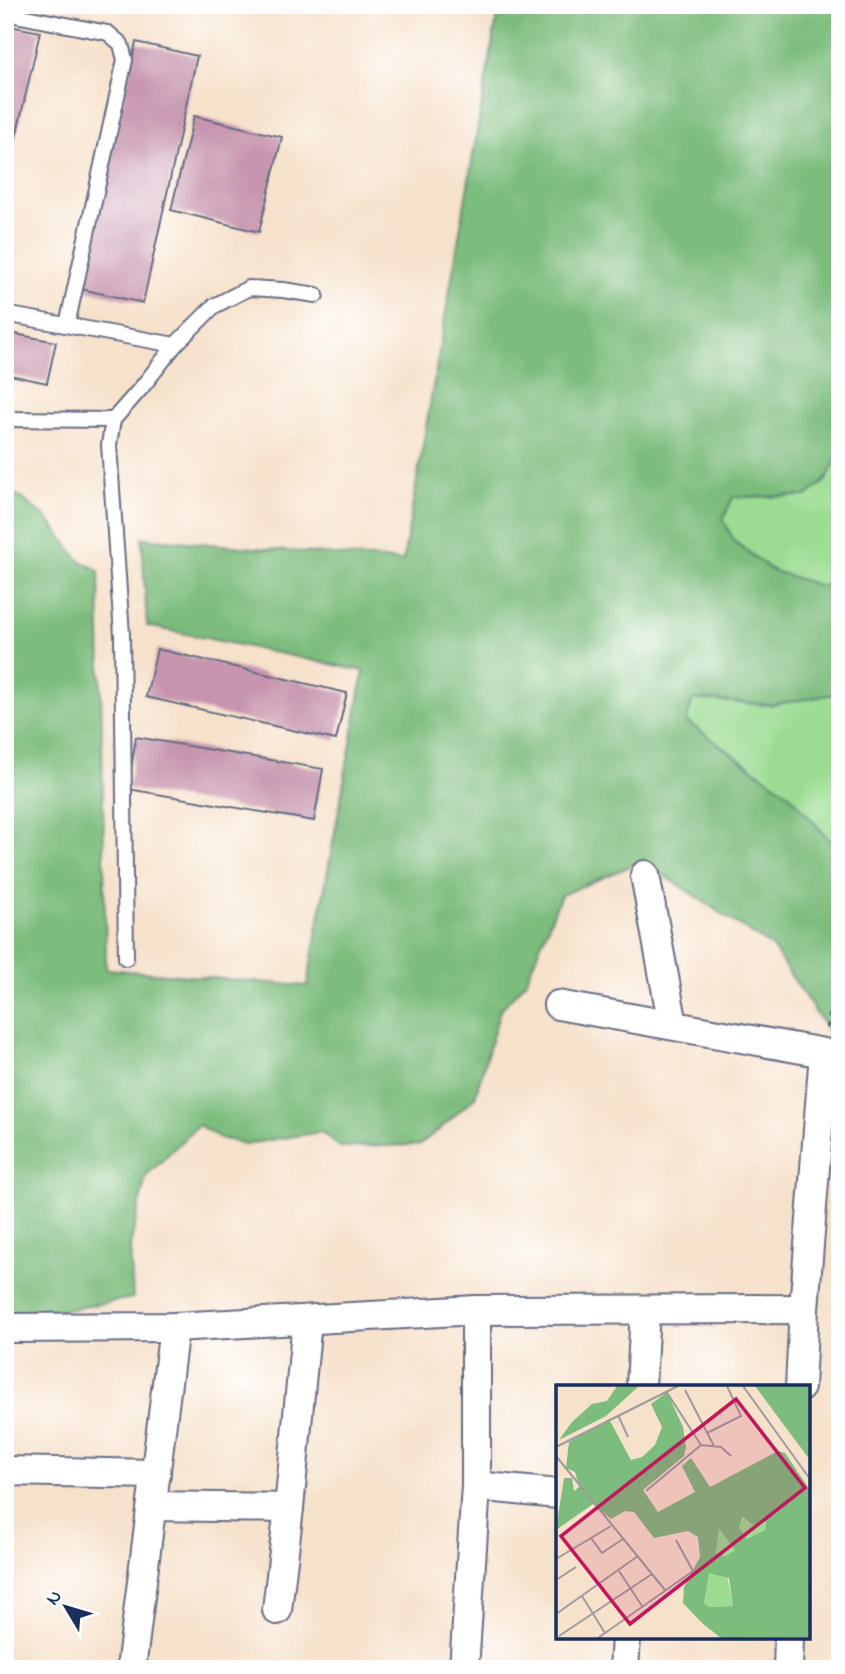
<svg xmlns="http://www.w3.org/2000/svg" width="845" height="1674" font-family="'Indie Flower',sans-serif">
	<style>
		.green { fill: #9bdc92; stroke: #5b8678; stroke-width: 2 }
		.forest { fill: #7cbc7c; stroke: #4c766d; stroke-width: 2 }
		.building { fill: #c796ae }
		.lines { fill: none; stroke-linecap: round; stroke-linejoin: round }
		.lane-casing { stroke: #686d84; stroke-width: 18 }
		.street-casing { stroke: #686d84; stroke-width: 32 }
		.path { stroke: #686d84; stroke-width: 4.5; stroke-dasharray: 5 5; stroke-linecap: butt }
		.lane { stroke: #fff; stroke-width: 14 }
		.street { stroke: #fff; stroke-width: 28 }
		.inset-road { fill: none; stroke: #9e9a9f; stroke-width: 2 }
		.view { fill: #c2185b; fill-opacity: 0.15; stroke: #c2185b; stroke-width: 3.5 }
		.inset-edge { fill: none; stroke: #1b2f5e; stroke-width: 3.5 }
	</style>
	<rect width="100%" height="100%" fill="#fff"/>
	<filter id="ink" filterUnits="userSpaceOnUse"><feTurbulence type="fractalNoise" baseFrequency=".0143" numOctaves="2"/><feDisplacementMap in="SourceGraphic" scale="14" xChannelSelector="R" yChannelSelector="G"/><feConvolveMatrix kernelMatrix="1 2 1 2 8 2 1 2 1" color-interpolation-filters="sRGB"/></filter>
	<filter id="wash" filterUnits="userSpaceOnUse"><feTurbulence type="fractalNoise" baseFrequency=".00686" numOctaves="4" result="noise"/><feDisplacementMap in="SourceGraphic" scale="28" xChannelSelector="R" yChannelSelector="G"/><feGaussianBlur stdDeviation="1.57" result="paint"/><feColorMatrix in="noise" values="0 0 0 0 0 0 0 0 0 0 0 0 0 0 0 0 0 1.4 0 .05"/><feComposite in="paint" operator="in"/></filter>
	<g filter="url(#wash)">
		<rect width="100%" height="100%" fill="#f6e1ca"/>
		<g class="green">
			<path d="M840 452V585L821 586 773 571 734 541 723 520 733 497 806 496 826 480Z"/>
			<path d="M840 693V831L830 841 790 795 686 721 693 699 771 705Z"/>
		</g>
		<path class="forest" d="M499 5H840V452L826 480 806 496 733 497 723 520 734 541 773 571 821 586 840 585V693L771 705 693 699 686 721 790 795 830 841 840 831V1049L772 947 642 861 561 895 525 983 500 1010 475 1097 440 1129 419 1145 340 1147 321 1132 245 1144 220 1138 198 1125 146 1176 130 1246 133 1298 5 1321V486L47 518 79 560 99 571 106 969 307 986 364 671 147 626 142 538 403 561Z"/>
		<g id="blocks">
			<g class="building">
				<path d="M5 25 40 32 6 181H5Z"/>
				<path d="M136 42 197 56 143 303 81 289Z"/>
				<path d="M194 116 282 137 259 232 171 210Z"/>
				<path d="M5 332 56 342 47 383 5 374Z"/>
				<path d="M157 649 347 693 336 740 146 697Z"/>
				<path d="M136 737 323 769 314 821 128 789Z"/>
			</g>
		</g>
	</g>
	<g filter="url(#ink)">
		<use href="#blocks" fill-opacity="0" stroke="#686d84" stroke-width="2"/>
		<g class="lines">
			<defs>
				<g id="lane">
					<path d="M5 13 108 33 121 44 125 60 67 325"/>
					<path d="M5 314 175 345"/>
					<path d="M5 419 113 420"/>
					<path d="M126 958 122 635 109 445 113 420 142 387 175 345 214 306 249 288 283 290 316 295"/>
				</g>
				<g id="street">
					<path d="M645 875 673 1025"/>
					<path d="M558 1005 824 1053 804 1309 800 1387"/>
					<path d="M5 1328 174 1327 476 1310 804 1309"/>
					<path d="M641 1387 645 1310"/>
					<path d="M5 1471 156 1474"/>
					<path d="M476 1486 558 1494"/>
					<path d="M152 1506 289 1508 307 1321"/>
					<path d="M277 1610 289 1508"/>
					<path d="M131 1669 174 1327"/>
					<path d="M464 1669 476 1486V1310"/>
					<path d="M624 1669 626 1637"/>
					<path d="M788 1669 789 1637"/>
				</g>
			</defs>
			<use href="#lane" class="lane-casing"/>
			<use href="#street" class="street-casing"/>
			<path class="path" d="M828 1028 840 945"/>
			<use href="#lane" class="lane"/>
			<use href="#street" class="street"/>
		</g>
	</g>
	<g transform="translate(556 1385)">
		<rect width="254" height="254" fill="#f6e1ca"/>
		<path d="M188 132 197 140 210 136 209 145 191 154 183 142ZM163 144 179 165 170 171 160 170ZM153 187 171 190 177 221 153 222 148 218Z" fill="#9bdc92"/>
		<path d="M61 1H83L50 31 3 55 16 37 36 19 51 16ZM199 1H254V75ZM111 7 127 42 130 62 128 71 87 105 102 127 139 107 126 81 135 73 154 102 222 66 229 68 254 105V252L165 253 146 238 127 218 128 202 144 172 142 152 132 146 98 153 78 127 69 126 55 134 37 119 0 145 8 93H16L18 106 23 102 19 87 10 83 13 57 53 34 75 75 86 72 99 60 106 42 95 19ZM187 132 197 140 210 136 209 145 191 154 183 142ZM163 144 179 165 170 171 160 169ZM153 188 173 193 177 221 153 222 148 218Z" fill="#7cbc7c" fill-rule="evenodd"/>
		<path class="inset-road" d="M187 1 254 94M129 5 158 61M110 6 145 60M62 30 72 52M151 48 185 31 171 1M0 62 122 1M0 71 109 205M90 106 145 60 165 62 175 71M35 153 46 168 67 154M0 174 55 141M63 186 86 221M0 195 20 182M26 211 49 248M0 229 82 171M3 251 96 189M42 253 137 186 120 155"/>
		<path class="view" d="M180 14 249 103 74 239 5 151Z"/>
		<rect width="254" height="254" class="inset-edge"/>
	</g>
	<rect width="845" height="1674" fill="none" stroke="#fff" stroke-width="28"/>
	<g transform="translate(66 1607) rotate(308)" stroke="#ffffff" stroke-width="5" paint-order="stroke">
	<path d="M0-5L12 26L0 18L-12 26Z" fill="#1b2f5e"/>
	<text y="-10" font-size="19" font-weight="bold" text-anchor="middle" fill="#1b2f5e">N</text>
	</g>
</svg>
